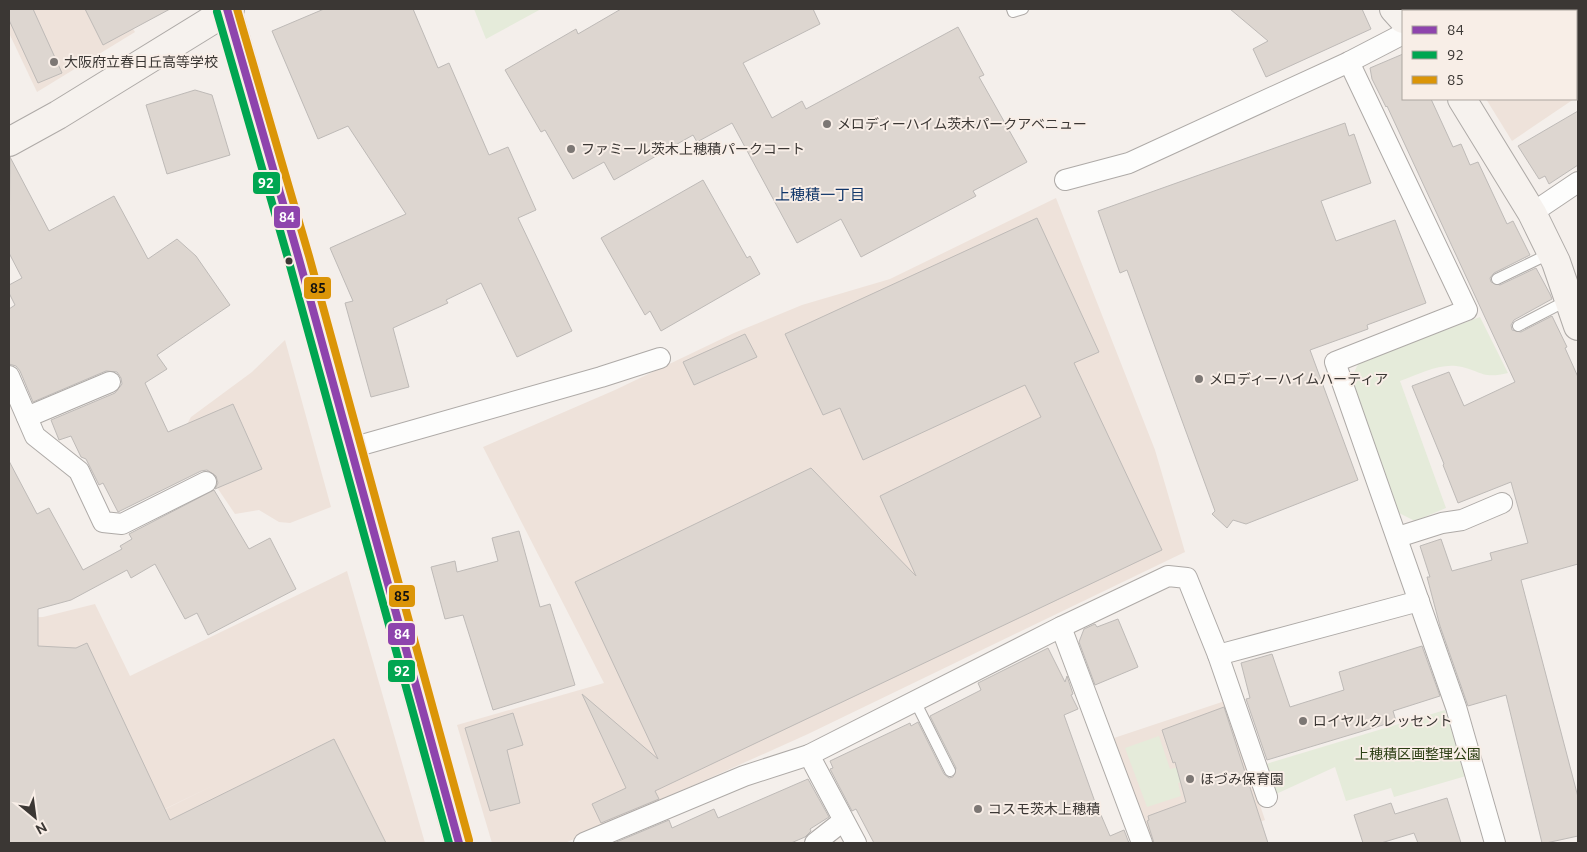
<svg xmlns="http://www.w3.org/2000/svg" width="1587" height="852" font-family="Ubuntu,'Noto Sans JP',sans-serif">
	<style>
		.built { fill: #eee2da }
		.park { fill: #e5ebda }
		.building { fill: #ddd6d0; stroke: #bebab7 }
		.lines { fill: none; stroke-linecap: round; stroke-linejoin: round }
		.lane-casing { stroke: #aeaaa7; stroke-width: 12 }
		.street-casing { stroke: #aeaaa7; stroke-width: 22 }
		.secondary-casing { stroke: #aeaaa7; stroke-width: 30 }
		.primary-casing { stroke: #cccac7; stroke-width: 30 }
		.lane { stroke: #fdfdfc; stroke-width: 10 }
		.street { stroke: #fdfdfc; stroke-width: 20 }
		.secondary { stroke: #f6f2ee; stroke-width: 28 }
		.primary { stroke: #eee8e1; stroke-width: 28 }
		.bus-1-casing { stroke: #f8eee7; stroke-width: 11 }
		.bus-2-casing { stroke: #f8eee7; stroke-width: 11 }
		.bus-3-casing { stroke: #f8eee7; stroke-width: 11 }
		.bus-1 { stroke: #8e44ad; stroke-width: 8 }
		.bus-2 { stroke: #00a651; stroke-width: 8 }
		.bus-3 { stroke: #db9508; stroke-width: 8 }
		.poi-dot { fill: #7c7774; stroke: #f8eee7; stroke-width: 2 }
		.bus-dot { fill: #3b3734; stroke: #f8eee7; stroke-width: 2 }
		.labels { text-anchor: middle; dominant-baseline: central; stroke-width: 4; stroke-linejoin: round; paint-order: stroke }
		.poi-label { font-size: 14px; fill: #3b3734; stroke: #f8eee7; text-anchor: start }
		.park-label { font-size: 14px; fill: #2b3e12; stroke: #f8eee7 }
		.neighbourhood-label { font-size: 15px; fill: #103669; stroke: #f8eee7 }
		.line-badge { stroke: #f8eee7; stroke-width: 2 }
		.badge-label { font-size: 14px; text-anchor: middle; font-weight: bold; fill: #fff }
		.pale-badge-label { font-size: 14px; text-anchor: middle; font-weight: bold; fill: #111 }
	</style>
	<rect width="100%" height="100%" fill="#f4efeb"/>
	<g class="built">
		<path d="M9 9H120L135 32 37 92 9 33Z"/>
		<path d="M1422 9H1578V96L1576 98V11H1424Z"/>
		<path d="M1486 99H1574L1512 141Z"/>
		<path d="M1056 198 1155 450 1185 552 808 734 565 843H492L457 725 604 683 483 447 615 390 734 333 802 305 890 279Z"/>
		<path d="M285 340 331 507 290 523 279 522 259 510 235 514 216 486 212 467 186 426 191 417 252 372Z"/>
		<path d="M347 571 425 843H97L212 786 95 843H9V618L43 617 95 604 130 676Z"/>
		<path d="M1225 701 1265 820 1202 843H1152L1114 738Z"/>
	</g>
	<g class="park">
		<path d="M474 9H541L486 39Z"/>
		<path d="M1480 317 1508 373C1480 380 1480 369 1456 366 1438 364 1417 375 1400 381L1446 508 1415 521 1399 513 1351 379 1359 362Z"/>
		<path d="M1445 710 1466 776 1394 797 1391 788 1346 801 1335 767 1276 794 1266 764Z"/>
		<path d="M1159 736 1170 769 1187 765 1191 779 1178 783 1181 796 1147 807 1125 748Z"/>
	</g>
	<g class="building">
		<path d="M9 9H33L62 73 38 83 9 20Z"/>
		<path d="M85 9H170L103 45Z"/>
		<path d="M324 9H413L438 68 449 63 489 155 508 147 536 210 518 218 572 331 517 357 481 283 446 300 448 303 393 328 409 387 371 397 345 303 353 301 330 248 406 214 348 126 318 139 272 31Z"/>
		<path d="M621 9H813L820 24 743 63 772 118 802 101 806 109 958 27 984 75 979 77 1027 162 973 191 976 196 861 257 841 219 797 243 732 123 697 142 693 135 614 180 604 162 573 179 545 130 541 132 505 70 576 29 578 34Z"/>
		<path d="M1230 9H1362L1371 29 1266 77 1253 49 1268 41Z"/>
		<path d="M1403 54V99H1431L1453 147 1461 144 1470 165 1478 162 1507 224 1513 221 1530 255 1494 273 1490 278 1491 282 1500 285 1536 268 1550 294 1552 299 1514 320 1511 325 1512 330 1521 332 1552 316 1567 347 1565 348 1578 377V564L1521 580 1578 797V836L1546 843H1542L1506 695 1468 706 1440 626 1427 577H1430L1420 546 1441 539 1452 571 1492 560 1490 553 1528 543 1511 482 1458 503 1443 465 1444 464 1412 386 1449 372 1464 406 1515 382 1387 106 1386 107 1372 79 1370 68Z"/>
		<path d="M195 90 212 95 230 155 167 174 146 105Z"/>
		<path d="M1578 111V165L1549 184 1545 176 1539 179 1518 146Z"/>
		<path d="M1345 123 1349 136 1354 134 1371 183 1321 201 1336 241 1395 220 1426 303 1367 325 1368 329 1310 350 1358 480 1246 524 1233 520 1227 528 1212 514 1215 511 1127 270 1120 273 1098 211Z"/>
		<path d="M10 157 49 231 114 196 148 259 177 239 196 256 230 305 157 355 167 369 145 383 168 432 233 404 262 469 215 489 218 483 216 476 207 470 201 471 118 512 103 483 99 485 86 459 81 457 71 436 59 440 51 420 115 393 122 384 121 378 117 372 106 371 33 402 20 371 16 366 9 364V309L15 305 9 293V285L22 278 9 253Z"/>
		<path d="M703 180 747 258 750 256 760 274 661 331 650 311 645 315 601 238Z"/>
		<path d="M1037 218 1099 352 1074 363 1162 550 655 791 659 799 601 823 592 804 626 788 582 694 658 759 575 582 811 468 916 576 880 496 1041 417 1025 385 863 460 840 408 823 415 785 334Z"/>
		<path d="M745 334 757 357 694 385 683 362Z"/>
		<path d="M9 461 37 514 49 508 83 570 122 549 120 546 132 539 129 534 214 490 249 549 270 538 296 589 208 635 197 613 185 619 155 564 131 578 127 570 71 600 38 609V646L76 648 87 643 170 820 334 739 386 843H9Z"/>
		<path d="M519 531 540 607 550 604 575 685 493 710 463 615 445 619 431 567 455 561 457 572 498 561 492 538Z"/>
		<path d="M1118 619 1138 667 1095 685 1079 642 1084 629 1095 624 1097 627Z"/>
		<path d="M1422 646 1440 696 1393 711 1396 721 1267 760 1246 699 1250 698 1241 663 1272 654 1290 707 1344 690 1339 672Z"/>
		<path d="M1048 648 1065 682 1067 676 1073 694 1071 695 1078 709 1064 715 1100 816 1101 815 1110 836 1124 830 1129 843H874L856 809 852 811 830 769 833 768 830 761 910 723 911 726 918 722 944 774 949 778 953 777 956 768 930 716 981 690 978 683Z"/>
		<path d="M1224 707 1268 843H1154L1147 821 1149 820 1148 816 1186 802 1175 762 1173 763 1162 730Z"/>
		<path d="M513 713 523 745 507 750 520 803 490 811 465 728Z"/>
		<path d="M808 779 829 817 810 829 811 831 805 837 791 843H614L669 820 672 828 714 809 718 818Z"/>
		<path d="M1447 798 1461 843H1418L1414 833 1381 843H1363L1354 815 1391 803 1395 814Z"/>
	</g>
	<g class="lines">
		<defs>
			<g id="lane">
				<path d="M1012 9 1013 12 1023 9"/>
				<path d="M1497 279 1551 253"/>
				<path d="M1518 326 1568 300"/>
				<path d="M915 701 950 771"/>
			</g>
			<g id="street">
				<path d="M1349 62 1467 310 1335 362 1456 707 1495 843"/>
				<path d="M1065 180 1129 163 1349 62 1403 34"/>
				<path d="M1532 213 1578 182"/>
				<path d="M9 376 35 436 79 471 103 522 122 524 206 482"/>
				<path d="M27 417 110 382"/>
				<path d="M351 448 601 377 660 358"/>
				<path d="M1398 537 1442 523 1462 520 1502 503"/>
				<path d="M1061 627 1142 843"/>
				<path d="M1218 655 1419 601"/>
				<path d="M809 755 856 843"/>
				<path d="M584 843 744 776 809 755 1061 627 1168 576 1187 578 1218 655 1267 797"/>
				<path d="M815 843 843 821"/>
			</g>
			<g id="secondary">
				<path d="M1394 9 1403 19"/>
				<path d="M1462 99 1532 213 1556 262 1578 326"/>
				<path d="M9 142 58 115 230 9"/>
			</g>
			<path id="primary" d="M227 9 299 259 459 843"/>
		</defs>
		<use href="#lane" class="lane-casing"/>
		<use href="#street" class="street-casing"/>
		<use href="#secondary" class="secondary-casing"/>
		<use href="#primary" class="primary-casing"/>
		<use href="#lane" class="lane"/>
		<use href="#street" class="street"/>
		<use href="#secondary" class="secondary"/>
		<use href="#primary" class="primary"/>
		<defs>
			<path id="bus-1" d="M227 9 299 259 459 843"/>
			<path id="bus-2" d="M217 12 289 262 449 843"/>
			<path id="bus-3" d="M237 9 309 256 469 840"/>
		</defs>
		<use href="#bus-1" class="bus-1-casing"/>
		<use href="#bus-2" class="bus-2-casing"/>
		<use href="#bus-3" class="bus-3-casing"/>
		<use href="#bus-1" class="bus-1"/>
		<use href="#bus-2" class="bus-2"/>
		<use href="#bus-3" class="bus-3"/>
	</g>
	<g class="poi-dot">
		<circle cx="54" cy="62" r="5"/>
		<circle cx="827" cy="124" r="5"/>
		<circle cx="571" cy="149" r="5"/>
		<circle cx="1199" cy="379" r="5"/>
		<circle cx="1303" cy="721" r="5"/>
		<circle cx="1190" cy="779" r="5"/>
		<circle cx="978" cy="809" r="5"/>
	</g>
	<circle class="bus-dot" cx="289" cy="261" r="4.5"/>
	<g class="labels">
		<g class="poi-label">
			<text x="64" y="62">大阪府立春日丘高等学校</text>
			<text x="837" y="124">メロディーハイム茨木パークアベニュー</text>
			<text x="581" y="149">ファミール茨木上穂積パークコート</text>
			<text x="1209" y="379">メロディーハイムハーティア</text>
			<text x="1313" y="721">ロイヤルクレッセント</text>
			<text x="1200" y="779">ほづみ保育園</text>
			<text x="988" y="809">コスモ茨木上穂積</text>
		</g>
		<g class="park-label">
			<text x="1418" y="754">上穂積区画整理公園</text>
		</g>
		<g class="neighbourhood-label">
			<text x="820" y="194">上穂積一丁目</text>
		</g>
	</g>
	<g class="line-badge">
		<rect x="252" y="171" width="29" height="24" rx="5" fill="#00a651"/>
		<rect x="273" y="205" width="28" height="24" rx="5" fill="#8e44ad"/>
		<rect x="303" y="276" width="29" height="24" rx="5" fill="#db9508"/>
		<rect x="388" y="584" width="28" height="24" rx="5" fill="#db9508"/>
		<rect x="387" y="622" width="29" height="24" rx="5" fill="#8e44ad"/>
		<rect x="387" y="659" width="29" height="24" rx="5" fill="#00a651"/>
	</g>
	<g class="badge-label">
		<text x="266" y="188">92</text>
		<text x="287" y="222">84</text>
		<text x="402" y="639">84</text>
		<text x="402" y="676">92</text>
	</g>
	<g class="pale-badge-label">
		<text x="318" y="293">85</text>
		<text x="402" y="601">85</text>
	</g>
	<rect width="1587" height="852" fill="none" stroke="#3b3734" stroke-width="20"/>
	<rect x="1402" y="10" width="175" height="90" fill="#f8eee7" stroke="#aca59f"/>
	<rect x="1412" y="26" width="25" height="8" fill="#8e44ad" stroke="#aca59f"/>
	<text x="1447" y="35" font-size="15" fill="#3b3734">84</text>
	<rect x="1412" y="51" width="25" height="8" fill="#00a651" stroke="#aca59f"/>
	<text x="1447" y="60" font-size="15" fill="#3b3734">92</text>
	<rect x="1412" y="76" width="25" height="8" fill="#db9508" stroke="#aca59f"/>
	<text x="1447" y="85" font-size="15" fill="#3b3734">85</text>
	<g transform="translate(35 817) rotate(151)" stroke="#f8eee7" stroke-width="4" paint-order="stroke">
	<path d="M0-4L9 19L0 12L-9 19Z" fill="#3b3734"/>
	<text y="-8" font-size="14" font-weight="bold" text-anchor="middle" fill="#3b3734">N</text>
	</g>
</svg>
